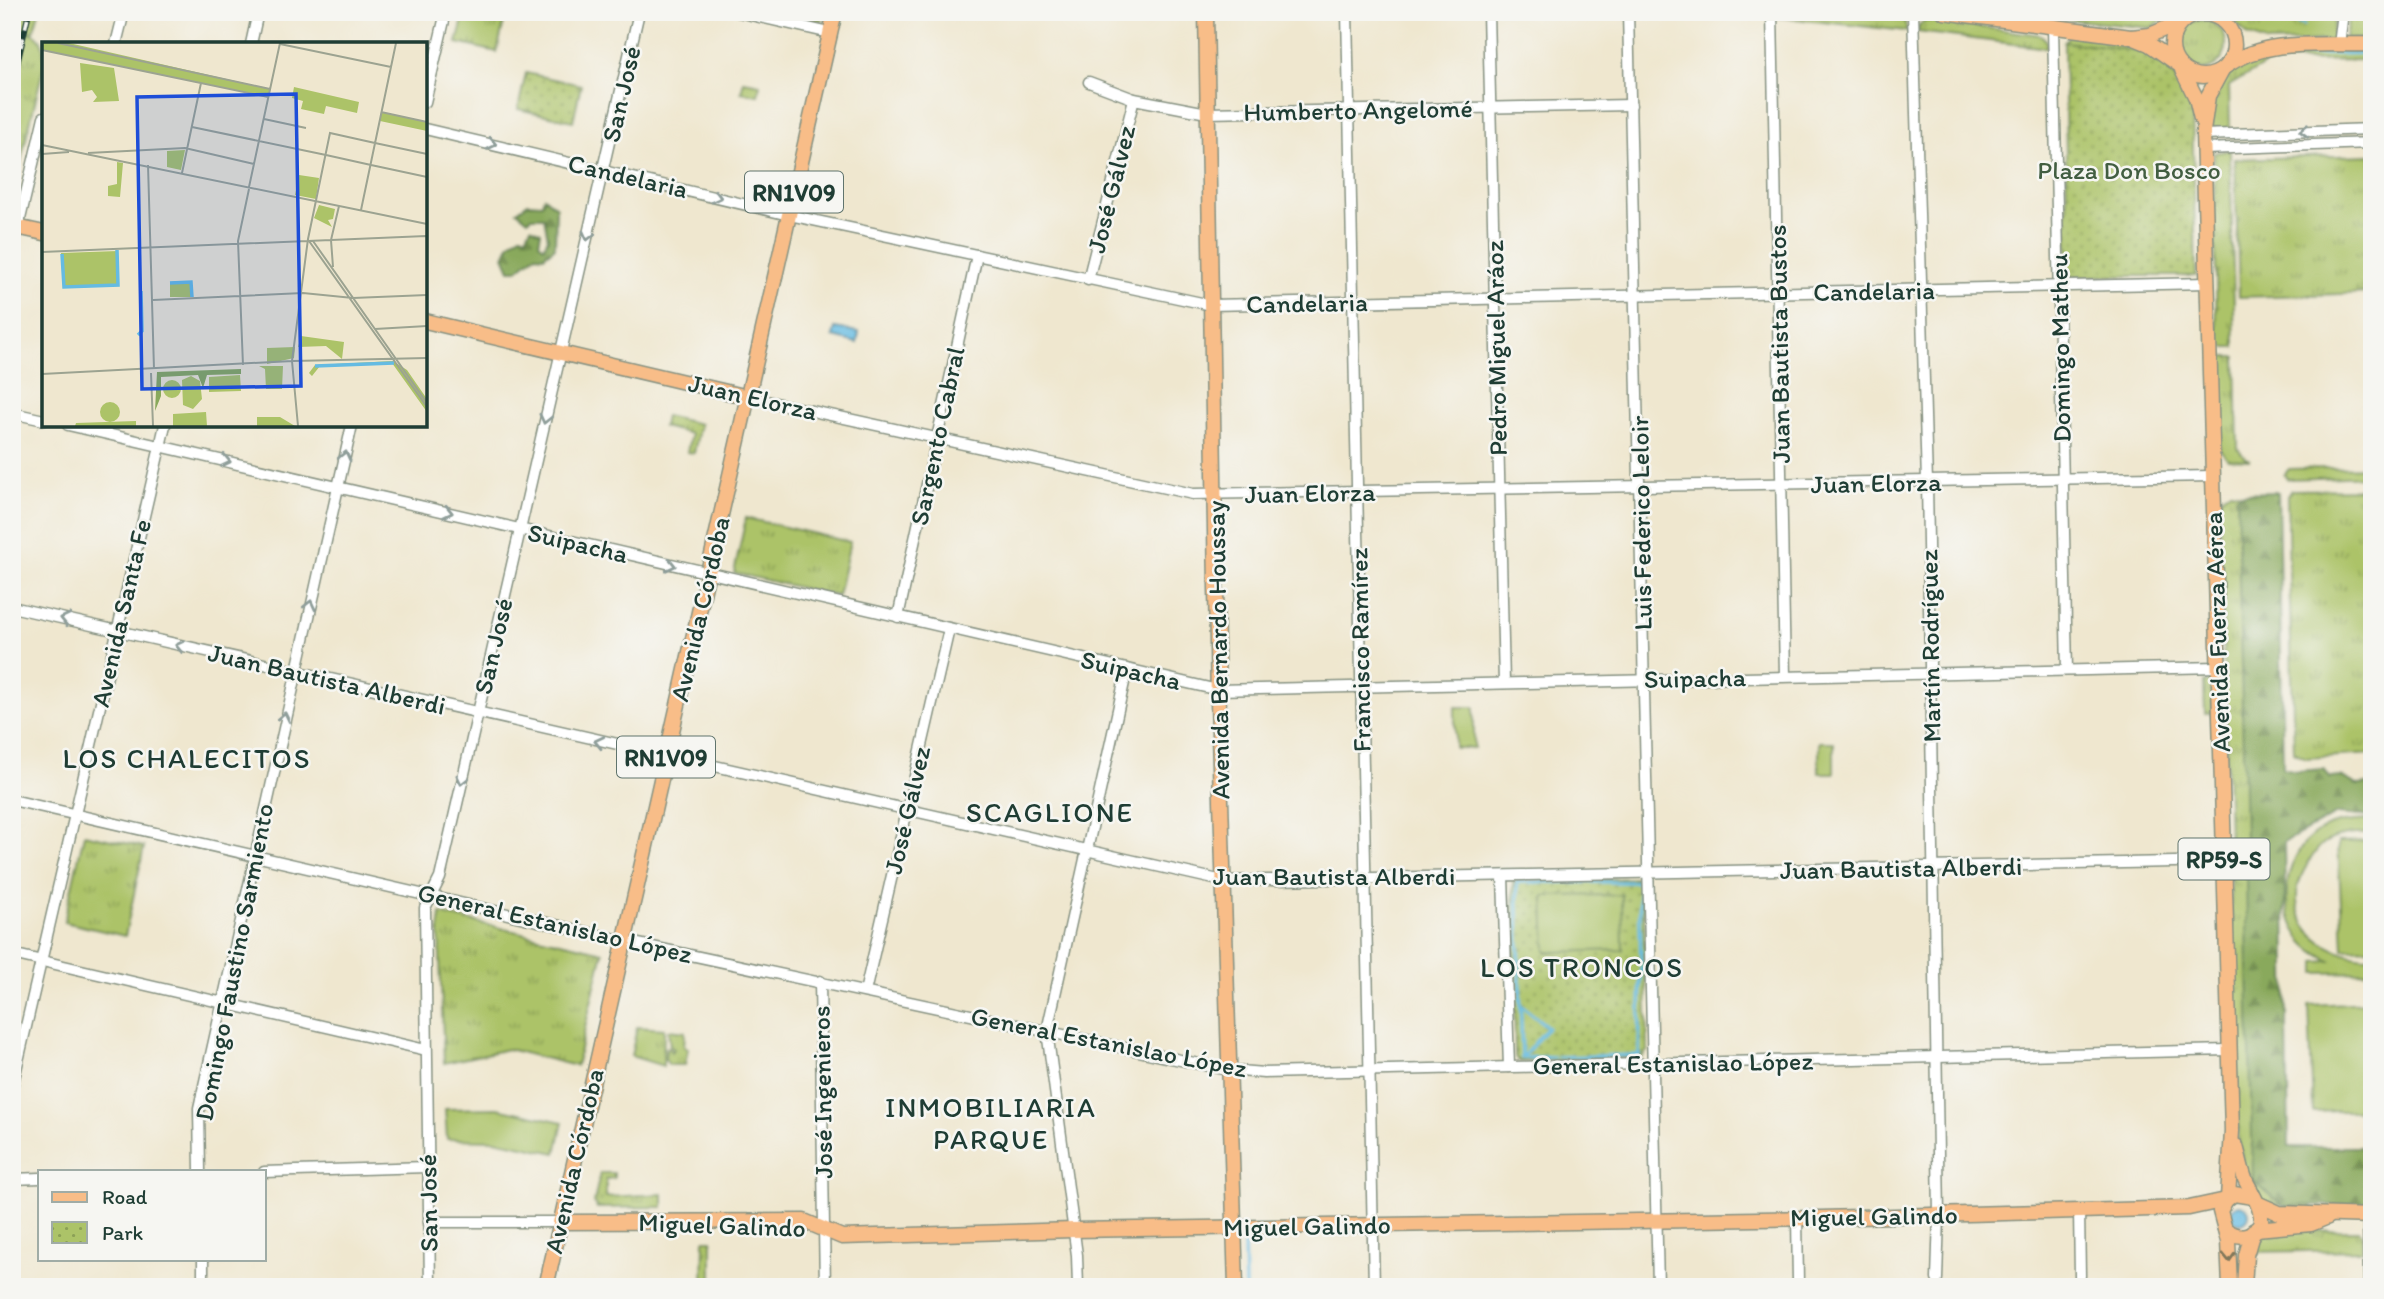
<svg xmlns="http://www.w3.org/2000/svg" width="2384" height="1299" font-family="Itim,sans-serif">
	<style>
		.grass { fill: url(#grass-tufts); stroke: #66804e; stroke-width: 2 }
		.forest { fill: url(#forest-firs); stroke: #547348; stroke-width: 2 }
		.park { fill: url(#park-dots); stroke: #66804e; stroke-width: 2 }
		.pitch { fill: #acc368; stroke: #66804e; stroke-width: 2 }
		.water { fill: #65bbe2; stroke: #427c8b; stroke-width: 2 }
		.lines { fill: none; stroke-linecap: round; stroke-linejoin: round }
		.stream { stroke: #65bbe2; stroke-width: 3.5 }
		.minor-casing { stroke: #879282; stroke-width: 13 }
		.major-casing { stroke: #879282; stroke-width: 17 }
		.minor { stroke: #fff; stroke-width: 10 }
		.major { stroke: #f8bd88; stroke-width: 14 }
		.rail-casing { stroke: #1f3d34; stroke-width: 6 }
		.rail { stroke: #f6f6f2; stroke-width: 3.5; stroke-dasharray: 10; stroke-linecap: butt }
		.oneway { stroke: #8f9e9a }
		.oneway2 { stroke: #81775a }
		.labels { text-anchor: middle; dominant-baseline: central; stroke-width: 5; stroke-linejoin: round; paint-order: stroke }
		.shield { fill: #f6f6f2; stroke: #60746d; stroke-width: 2 }
		.shield-label { font-size: 24px; font-weight: bold; fill: #1f3d34 }
		.street-label { font-size: 26px; fill: #1f3d34; stroke: #f6f6f2 }
		.park-label { font-size: 26px; fill: #425e41; stroke: #f6f6f2 }
		.neighbourhood-label { font-size: 28px; letter-spacing: 2px; fill: #1f3d34; stroke: #f6f6f2 }
		.inset-river { fill: none; stroke: #65bbe2; stroke-width: 3.5 }
		.inset-road { fill: none; stroke: #9ca391; stroke-width: 2 }
		.view { fill: #1d4ed8; fill-opacity: 0.15; stroke: #1d4ed8; stroke-width: 3.5 }
		.inset-edge { fill: none; stroke: #1f3d34; stroke-width: 3.5 }
	</style>
	<defs>
		<pattern id="grass-tufts" width="24" height="20" patternUnits="userSpaceOnUse" patternTransform="scale(1.75)"><rect width="24" height="20" fill="#acc368"/><path d="M3 7l-1-3M5 7V3M7 7l1-3M15 17l-1-3M17 17v-4M19 17l1-3" fill="none" stroke="#8ba056"/></pattern>
		<pattern id="forest-firs" width="22" height="20" patternUnits="userSpaceOnUse" patternTransform="scale(1.75)"><rect width="22" height="20" fill="#89a95c"/><path d="M5 1l3.5 6h-7zM16 11l3.5 6h-7z" fill="#6f8b4d"/></pattern>
		<pattern id="park-dots" width="8" height="8" patternUnits="userSpaceOnUse" patternTransform="scale(1.75)"><rect width="8" height="8" fill="#acc368"/><path d="M2 2h.1M6 6h.1" fill="none" stroke="#8ba056" stroke-width="1.8" stroke-linecap="round"/></pattern>
	</defs>
	<rect width="100%" height="100%" fill="#f6f6f2"/>
	<filter id="ink" filterUnits="userSpaceOnUse"><feTurbulence type="fractalNoise" baseFrequency=".0143" numOctaves="2"/><feDisplacementMap in="SourceGraphic" scale="14" xChannelSelector="R" yChannelSelector="G"/><feConvolveMatrix kernelMatrix="1 2 1 2 8 2 1 2 1" color-interpolation-filters="sRGB"/></filter>
	<filter id="wash" filterUnits="userSpaceOnUse"><feTurbulence type="fractalNoise" baseFrequency=".00686" numOctaves="4" result="noise"/><feDisplacementMap in="SourceGraphic" scale="28" xChannelSelector="R" yChannelSelector="G"/><feGaussianBlur stdDeviation="1.57" result="paint"/><feColorMatrix in="noise" values="0 0 0 0 0 0 0 0 0 0 0 0 0 0 0 0 0 1.4 0 .05"/><feComposite in="paint" operator="in"/></filter>
	<g filter="url(#wash)">
		<rect width="100%" height="100%" fill="#efe7cf"/>
		<g class="grass">
			<path d="M465 12H506L497 52 457 43Z"/>
			<path d="M1777 12C1802 12 1888 7 1905 21L1907 31 1777 17Z"/>
			<path d="M2063 12 2171 15 2152 28 2064 19Z"/>
			<path d="M2226 12H2336L2331 41 2267 43 2247 35Z"/>
			<path d="M2349 12H2372V39H2345Z"/>
			<path d="M1925 20 2041 35 2046 40 2047 48 1918 32V26Z"/>
			<circle cx="2201" cy="45" r="25"/>
			<path d="M28 31C45 36 44 50 44 65L12 197V102Z"/>
			<path d="M2070 35C2129 42 2166 43 2195 102L2064 42Z"/>
			<path d="M2372 50V60L2271 61 2229 86 2230 129 2212 128C2202 37 2312 51 2372 50Z"/>
			<path d="M744 81 760 84 758 95 741 92Z"/>
			<path d="M2230 150 2235 347H2223L2217 341 2214 153Z"/>
			<path d="M2372 155V293L2239 297 2235 159Z"/>
			<path d="M2223 357H2236L2238 448 2245 458 2250 460 2228 459 2220 450 2218 360Z"/>
			<path d="M665 416 700 424 694 453 687 452 691 434 663 427Z"/>
			<path d="M2372 467V476L2288 479 2284 475 2289 469Z"/>
			<path d="M2372 489V754L2306 758 2294 752 2287 496 2291 490Z"/>
			<path d="M2230 491 2241 493 2237 497 2284 1206 2312 1205V1213L2262 1201 2243 1163 2238 1137 2219 505 2222 496Z"/>
			<path d="M746 518 850 542 838 596 734 573Z"/>
			<path d="M2204 682H2212V713L2205 714Z"/>
			<path d="M84 834 144 847 125 936 64 922Z"/>
			<path d="M441 914 603 952 576 1066 508 1049 444 1063 439 931Z"/>
			<path d="M637 1027 664 1029 663 1066 631 1056Z"/>
			<path d="M668 1030 685 1032 684 1047 688 1048 685 1065H669L665 1059 666 1049 668 1047 671 1052 674 1049 670 1046Z"/>
			<path d="M600 1173H614V1178L606 1179V1197L663 1194V1207L597 1208 594 1202Z"/>
			<path d="M2359 1230 2362 1235V1250L2253 1252 2262 1236 2272 1231Z"/>
			<path d="M704 1240H712V1287H703Z"/>
		</g>
		<g class="forest">
			<path d="M544 197 556 207 555 247 544 256 536 255 517 270H510L504 256 510 243 521 235 526 237 531 227 541 232 539 243 544 247 548 238 544 217H532L528 220 517 211 528 203 542 204Z"/>
			<path d="M2278 492 2283 768 2297 771 2324 769 2330 778 2342 777 2357 785 2372 784V817L2337 814 2284 842 2289 1147H2372V1204L2284 1206 2253 1180 2237 496 2241 493Z"/>
		</g>
		<g class="park">
			<path d="M12 12H39L33 33 12 30Z"/>
			<path d="M781 12H826L820 21Z"/>
			<path d="M2064 42 2152 53 2182 87 2192 107 2196 276H2068Z"/>
			<path d="M526 73 581 85 573 121 518 109Z"/>
			<path d="M1643 878 1648 1050 1641 1058 1520 1062 1515 1057 1513 881Z"/>
		</g>
		<g class="pitch">
			<rect x="1455" y="707" width="19" height="41"/>
			<rect x="1819" y="742" width="15" height="31"/>
			<path d="M2372 820V833C2356 834 2338 834 2324 843 2317 848 2312 857 2307 865 2276 916 2321 957 2372 957V972L2316 973V962L2330 961C2317 954 2305 947 2297 933 2277 902 2287 850 2319 831 2335 821 2353 821 2372 820Z"/>
			<path d="M2372 841V948L2343 949 2338 842Z"/>
			<path d="M1622 895 1623 950 1546 952 1544 896Z"/>
			<path d="M2372 1002V1110L2313 1112 2309 1005Z"/>
			<path d="M497 1108 563 1122 556 1153 495 1140 447 1139 445 1109Z"/>
		</g>
		<g class="water">
			<path d="M835 328 859 332 857 343 833 337Z"/>
			<circle cx="2240" cy="1214" r="9"/>
		</g>
		<g class="lines">
			<g class="stream">
				<path d="M2271 12 2303 25"/>
				<path d="M2276 55 2372 53"/>
				<path d="M1638 848 1639 864"/>
				<path d="M1639 878 1641 963"/>
				<path d="M1558 1057 1639 1055 1641 967"/>
				<path d="M1522 1058 1517 882H1639"/>
				<path d="M1522 1058 1548 1027 1523 1007"/>
				<path d="M1524 1058 1554 1057"/>
				<path d="M1227 1234 1228 1287"/>
				<path d="M1244 1237 1245 1287"/>
			</g>
		</g>
	</g>
	<g filter="url(#ink)">
		<g class="lines">
			<defs>
				<g id="minor">
					<path d="M738 12 830 33"/>
					<path d="M1347 12 1374 1287"/>
					<path d="M1488 12 1504 683"/>
					<path d="M1628 12 1658 1286"/>
					<path d="M1772 12 1785 676"/>
					<path d="M1913 12 1927 482 1939 1215 1937 1279"/>
					<path d="M2053 26 2067 670"/>
					<path d="M116 44 124 12"/>
					<path d="M251 44 258 12"/>
					<path d="M2339 45 2343 12"/>
					<path d="M1089 82 1134 99 1207 113 1631 105"/>
					<path d="M425 102 446 12"/>
					<path d="M425 129 789 215 1211 305 2207 283"/>
					<path d="M2203 135 2372 129"/>
					<path d="M2204 149 2372 143"/>
					<path d="M12 253 44 117"/>
					<path d="M1088 280 1134 99"/>
					<path d="M748 397 1193 494 2213 476"/>
					<path d="M12 413 44 420"/>
					<path d="M68 425 1218 690 2218 667"/>
					<path d="M12 607 1223 881 2224 861"/>
					<path d="M898 617 977 255"/>
					<path d="M12 800 625 941 1227 1070 1264 1073 2229 1050"/>
					<path d="M1503 876 1509 1067"/>
					<path d="M12 954 426 1050"/>
					<path d="M820 981 825 1287"/>
					<path d="M865 992 949 629"/>
					<path d="M12 1087 165 425"/>
					<path d="M200 1171 199 1108 352 425"/>
					<path d="M264 1172 427 1167"/>
					<path d="M12 1179 40 1178"/>
					<path d="M2079 1211 2080 1276"/>
					<path d="M2368 1216 2369 1287"/>
					<path d="M1797 1218 1798 1282"/>
					<path d="M429 1222H560"/>
					<path d="M203 1259V1287"/>
					<path d="M430 1287 425 908 440 878 639 12"/>
					<path d="M1078 1287 1077 1255 1047 1031 1127 669"/>
				</g>
				<g id="major">
					<path d="M1206 12 1218 703 1236 1287"/>
					<path d="M1944 12 2131 37 2150 35 2181 22"/>
					<circle cx="2203" cy="45" r="31"/>
					<path d="M2132 37 2149 44 2178 64"/>
					<path d="M2226 66C2267 37 2324 46 2372 44"/>
					<path d="M2182 70 2196 98 2201 119"/>
					<path d="M2222 70 2208 96 2203 131 2232 1131 2228 1198"/>
					<path d="M12 226 44 233"/>
					<path d="M425 321 748 397"/>
					<path d="M2259 1204 2279 1213 2372 1216"/>
					<path d="M560 1222 804 1221 842 1237 1073 1230 1821 1218 2189 1208 2226 1200"/>
					<path d="M2225 1229C2231 1234 2238 1237 2246 1235 2277 1227 2252 1195 2245 1179 2241 1168 2239 1157 2236 1146"/>
					<path d="M2256 1229 2311 1224 2328 1217"/>
					<path d="M546 1287 835 12"/>
					<path d="M2230 1287 2228 1241 2220 1211 2226 1200 2234 1194 2253 1197"/>
					<path d="M2244 1287 2246 1255 2253 1231"/>
				</g>
			</defs>
			<use href="#minor" class="minor-casing"/>
			<use href="#major" class="major-casing"/>
			<use href="#minor" class="minor"/>
			<use href="#major" class="major"/>
			<defs>
				<path id="rail" d="M12 86 29 12"/>
			</defs>
			<use href="#rail" class="rail-casing"/>
			<use href="#rail" class="rail"/>
		</g>
		<defs><path id="oneway-chevron" d="M-2-3.5L2.5 0L-2 3.5" fill="none" stroke-width="1.6" stroke-linecap="round" stroke-linejoin="round" transform="scale(1.75)"/></defs>
		<g class="oneway">
			<use href="#oneway-chevron" transform="translate(2304 131) rotate(178)"/>
			<use href="#oneway-chevron" transform="translate(492 144) rotate(13)"/>
			<use href="#oneway-chevron" transform="translate(717 197) rotate(14)"/>
			<use href="#oneway-chevron" transform="translate(588 236) rotate(103)"/>
			<use href="#oneway-chevron" transform="translate(545 419) rotate(103)"/>
			<use href="#oneway-chevron" transform="translate(345 456) rotate(-77)"/>
			<use href="#oneway-chevron" transform="translate(226 461) rotate(13)"/>
			<use href="#oneway-chevron" transform="translate(448 512) rotate(13)"/>
			<use href="#oneway-chevron" transform="translate(671 565) rotate(13)"/>
			<use href="#oneway-chevron" transform="translate(310 605) rotate(-77)"/>
			<use href="#oneway-chevron" transform="translate(65 619) rotate(-167)"/>
			<use href="#oneway-chevron" transform="translate(180 646) rotate(-167)"/>
			<use href="#oneway-chevron" transform="translate(284 717) rotate(-78)"/>
			<use href="#oneway-chevron" transform="translate(599 742) rotate(-167)"/>
			<use href="#oneway-chevron" transform="translate(462 780) rotate(103)"/>
		</g>
		<use class="oneway2" href="#oneway-chevron" transform="translate(2229 1257) rotate(88)"/>
	</g>
	<g class="labels">
		<g class="shield">
			<rect x="745" y="171.5" width="98" height="41" rx="5"/>
			<rect x="617" y="736.5" width="98" height="41" rx="5"/>
			<rect x="2178.5" y="838.5" width="91" height="41" rx="5"/>
		</g>
		<g class="shield-label">
			<text x="794" y="192">RN1V09</text>
			<text x="666" y="757">RN1V09</text>
			<text x="2224" y="859">RP59-S</text>
		</g>
		<g class="street-label">
			<text transform="translate(621 94) rotate(-77)">San José</text>
			<text transform="translate(1358 110) rotate(-1)">Humberto Angelomé</text>
			<text transform="translate(628 176) rotate(13)">Candelaria</text>
			<text transform="translate(1111 189) rotate(-76)">José Gálvez</text>
			<text transform="translate(1874 291) rotate(-1)">Candelaria</text>
			<text transform="translate(1307 303) rotate(-1)">Candelaria</text>
			<text transform="translate(1779 344) rotate(-91)">Juan Bautista Bustos</text>
			<text transform="translate(1496 348) rotate(-91)">Pedro Miguel Aráoz</text>
			<text transform="translate(2060 348) rotate(-91)">Domingo Matheu</text>
			<text transform="translate(753 397) rotate(13)">Juan Elorza</text>
			<text transform="translate(937 436) rotate(-78)">Sargento Cabral</text>
			<text transform="translate(1876 483) rotate(-1)">Juan Elorza</text>
			<text transform="translate(1310 493) rotate(-1)">Juan Elorza</text>
			<text transform="translate(1641 523) rotate(-91)">Luis Federico Leloir</text>
			<text transform="translate(578 543) rotate(13)">Suipacha</text>
			<text transform="translate(700 609) rotate(-77)">Avenida Córdoba</text>
			<text transform="translate(121 613) rotate(-77)">Avenida Santa Fe</text>
			<text transform="translate(2217 632) rotate(-92)">Avenida Fuerza Aérea</text>
			<text transform="translate(493 646) rotate(-77)">San José</text>
			<text transform="translate(1930 646) rotate(-91)">Martín Rodríguez</text>
			<text transform="translate(1218 650) rotate(-91)">Avenida Bernardo Houssay</text>
			<text transform="translate(1360 650) rotate(-91)">Francisco Ramírez</text>
			<text transform="translate(1131 670) rotate(13)">Suipacha</text>
			<text transform="translate(1695 678) rotate(-1)">Suipacha</text>
			<text transform="translate(327 679) rotate(13)">Juan Bautista Alberdi</text>
			<text transform="translate(907 810) rotate(-77)">José Gálvez</text>
			<text transform="translate(1901 868) rotate(-1)">Juan Bautista Alberdi</text>
			<text x="1334" y="876">Juan Bautista Alberdi</text>
			<text transform="translate(555 923) rotate(13)">General Estanislao López</text>
			<text transform="translate(234 962) rotate(-79)">Domingo Faustino Sarmiento</text>
			<text transform="translate(1109 1042) rotate(11)">General Estanislao López</text>
			<text transform="translate(1673 1063) rotate(-1)">General Estanislao López</text>
			<text transform="translate(822 1092) rotate(-91)">José Ingenieros</text>
			<text transform="translate(574 1161) rotate(-77)">Avenida Córdoba</text>
			<text transform="translate(428 1203) rotate(-91)">San José</text>
			<text transform="translate(1874 1216) rotate(-1)">Miguel Galindo</text>
			<text transform="translate(722 1225) rotate(2)">Miguel Galindo</text>
			<text transform="translate(1307 1226) rotate(-1)">Miguel Galindo</text>
		</g>
		<g class="park-label">
			<text x="2129" y="170">Plaza Don Bosco</text>
		</g>
		<g class="neighbourhood-label">
			<text x="187" y="758">LOS CHALECITOS</text>
			<text x="1050" y="812">SCAGLIONE</text>
			<text x="1582" y="967">LOS TRONCOS</text>
			<text x="991" y="1107">INMOBILIARIA<tspan x="991" dy="32">PARQUE</tspan></text>
		</g>
	</g>
	<g transform="translate(42 42)">
		<rect width="385" height="385" fill="#efe7cf"/>
		<path d="M0 1H27L228 47 226 55 0 8ZM38 21 72 26 77 59 51 60 55 55 50 48 40 50ZM339 70 385 80V89L338 79ZM143 108 139 128 125 125V109ZM277 163 293 167 291 177 286 178 290 185 272 176ZM76 209 77 244 21 246 19 211ZM351 319 365 328 385 357V370L350 321 278 324 270 334 267 331 273 323ZM241 324 240 347H224L223 327 217 324ZM198 333 199 349 167 350V335ZM94 379V384H33L34 381Z" fill="#acc368"/>
		<path d="M199 327V332L165 333 161 346 156 333 119 335V354L113 369 115 330Z" fill="#89a95c"/>
		<path d="M252 45 317 60 315 71 284 64 282 72 259 67 261 59 250 56ZM257 133 277 136 274 157 253 153ZM150 239V255H128V240ZM259 294 302 300 300 317 284 304 256 305ZM253 305 252 316 225 322V306ZM58 370a10 10 0 1 1 20 0a10 10 0 1 1-20 0Z" fill="#acc368"/>
		<path d="M75 120 81 121 78 155 66 154V144L75 142ZM149 334 158 339 160 357 151 367 141 363 140 338ZM121 347a9 9 0 1 1 18 0a9 9 0 1 1-18 0ZM164 370 165 384H131V372ZM215 375H238L253 384H215Z" fill="#acc368"/>
		<path class="inset-river" d="M20 212 22 245 76 243 75 208M128 241 149 240 150 255M96 293 100 289 99 249M273 324 352 321"/>
		<path class="inset-road" d="M16 1 228 47M238 2 349 25M0 8 226 55M339 70 385 80M222 77 264 86M150 85 284 113M333 101 385 112M0 103 385 182M46 111 143 106 212 122M0 112 27 110M284 113 329 123M106 123 112 327M329 123 385 135M140 131 159 41M207 145 238 1M319 168 354 1M385 185V221M267 199 385 365M271 199 385 361M0 210 384 194M291 225 289 198 297 164M111 258 261 251 311 256 385 253M333 287 385 284M250 319 256 384M251 319 385 316M201 323 196 199 207 147M109 331 111 384M0 332 250 319 266 197 288 91 333 101"/>
		<path class="view" d="M254 52 259 344 100 347 95 55Z"/>
		<rect width="385" height="385" class="inset-edge"/>
	</g>
	<rect width="2384" height="1299" fill="none" stroke="#f6f6f2" stroke-width="42"/>
	<rect x="38" y="1170" width="228" height="91" fill="#f6f6f2" stroke="#a0aca6" stroke-width="2"/>
	<rect x="52" y="1192" width="35" height="10" fill="#f8bd88" stroke="#a0aca6" stroke-width="2"/>
	<text x="102" y="1204" font-size="21" fill="#1f3d34">Road</text>
	<rect x="52" y="1222" width="35" height="21" fill="url(#park-dots)" stroke="#a0aca6" stroke-width="2"/>
	<text x="102" y="1240" font-size="21" fill="#1f3d34">Park</text>
</svg>
